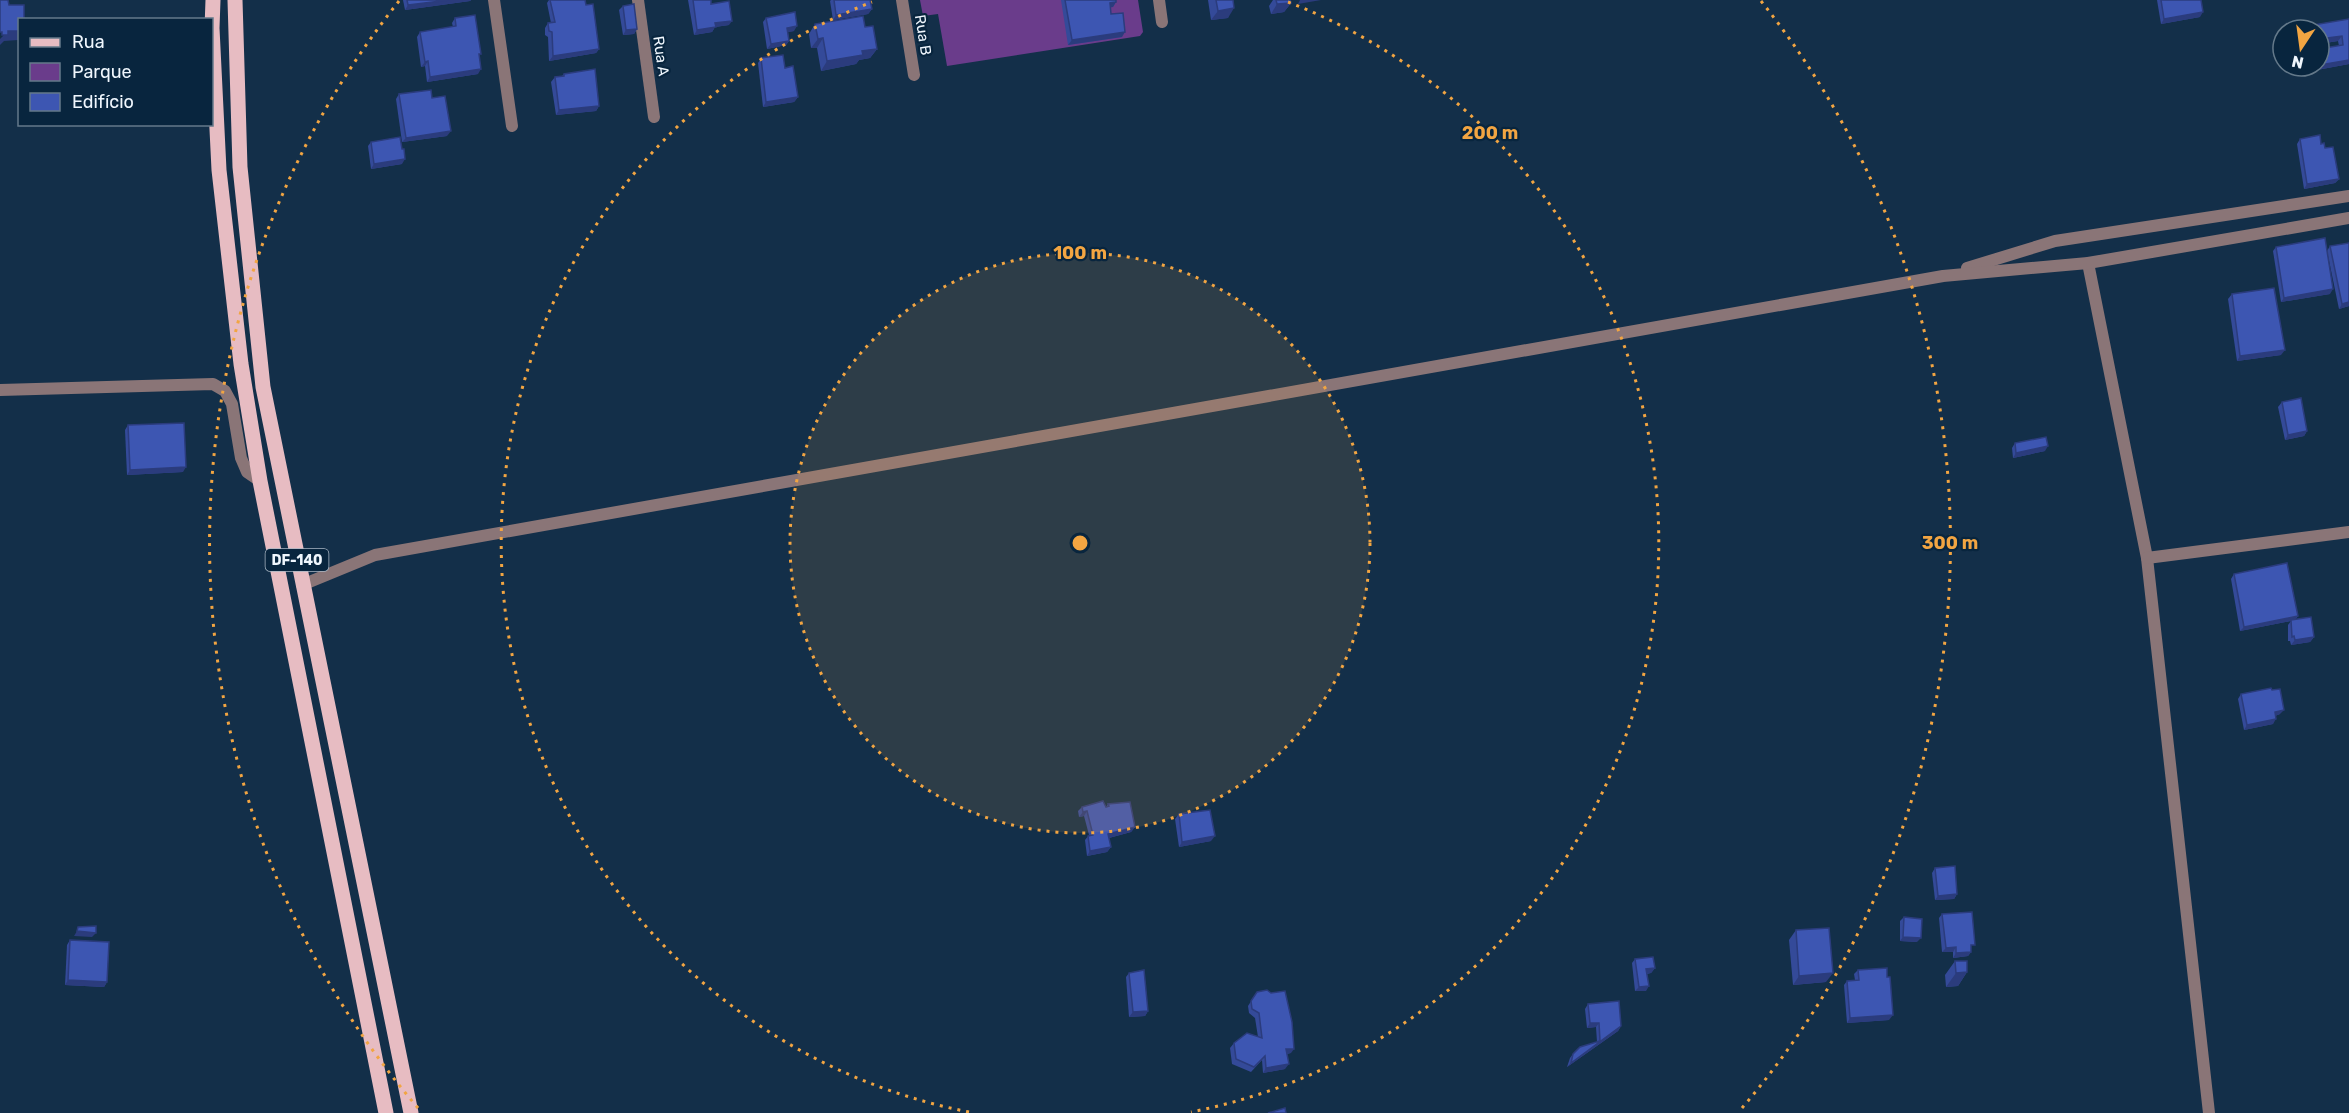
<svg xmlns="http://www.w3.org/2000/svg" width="2349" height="1113" font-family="Rubik,sans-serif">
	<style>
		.green { fill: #6a3c8b }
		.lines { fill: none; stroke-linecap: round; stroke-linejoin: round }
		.street { stroke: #8a7577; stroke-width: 12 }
		.primary { stroke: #e7bcc2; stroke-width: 15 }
		.wall { fill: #344a99 }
		.shaded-wall { fill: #2b3c7d }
		.building { fill: #3d56b2; stroke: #2b3c7d; stroke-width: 1.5 }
		.ring { fill: none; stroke: #f2a542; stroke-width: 3; stroke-dasharray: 3 6 }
		.labels { text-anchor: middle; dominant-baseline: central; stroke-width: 4.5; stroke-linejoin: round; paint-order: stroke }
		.shield { fill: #08253e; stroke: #aab7c4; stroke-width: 1.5 }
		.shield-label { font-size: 14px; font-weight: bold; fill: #eff6fd }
		.street-label { font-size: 15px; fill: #eff6fd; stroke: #08253e }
		.centre { fill: #f2a542; stroke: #08253e; stroke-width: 3 }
		.ring-label { font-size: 18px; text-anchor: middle; font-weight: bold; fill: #f2a542; stroke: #08253e; stroke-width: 4.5; stroke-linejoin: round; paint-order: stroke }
	</style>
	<rect width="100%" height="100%" fill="#132f49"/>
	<path class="green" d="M920 0H1138L1143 32 1140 36 947 66 938 14 923 16Z"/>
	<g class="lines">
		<g class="street">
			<path d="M494 0 512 126"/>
			<path d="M638 0 654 117"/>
			<path d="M902 0 914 75"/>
			<path d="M1159 0 1162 22"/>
			<path d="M2088 263 2147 558 2209 1113"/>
			<path d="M1967 268 2055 241 2349 196"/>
			<path d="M0 390 213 384 225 391 232 404 241 458 247 472 260 481"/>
			<path d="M2147 558 2349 532"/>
			<path d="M302 585 375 555 1943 276 2088 263 2349 218"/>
		</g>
		<g class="primary">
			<path d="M213 0 212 28 219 170 241 364 260 481 386 1113"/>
			<path d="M235 0 240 167 263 387 411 1113"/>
		</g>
	</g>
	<g class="wall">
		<path d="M403 0H471L470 1 405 10Z"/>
		<path d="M549 0H585L599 49 596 53 549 61 548 37 545 35V28L548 23H551L547 3Z"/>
		<path d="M688 0H711V4L729 25 715 27 712 32 694 35Z"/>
		<path d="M831 0H870L872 9 868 14 833 20 830 1Z"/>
		<path d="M1061 0H1116V2L1113 7H1110L1111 14 1122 37 1068 45Z"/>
		<path d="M1208 0H1233L1228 18 1211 20Z"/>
		<path d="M1273 0H1290L1291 3 1284 12 1271 14 1269 6Z"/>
		<path d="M2157 0H2201L2200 17 2161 24Z"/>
		<path d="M623 6 637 29 634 34 623 35 619 10Z"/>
		<path d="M455 18 479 56 478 74 427 82 425 66 421 67 417 37 420 32 453 27 452 23Z"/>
		<path d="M766 18 794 31 788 32 789 41 786 45 767 49 763 22Z"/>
		<path d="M2349 19V64L2317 70 2316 66H2319V49L2339 46 2338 41 2319 44V30H2310L2313 25Z"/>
		<path d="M815 24 865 27 877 49 870 58 859 60 856 64 821 71 817 48H811L809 34Z"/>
		<path d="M761 58 785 68 798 97 794 102 763 107 758 63Z"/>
		<path d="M564 74 599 106 596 111 556 115 551 82 555 77 562 76Z"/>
		<path d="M399 94 432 98 447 136 402 142 396 99Z"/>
		<path d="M2300 139 2321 144 2325 148 2339 179 2335 183 2304 189 2297 144Z"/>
		<path d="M371 142 402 164 371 169 368 146Z"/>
		<path d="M2330 246 2349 306 2339 309 2327 251Z"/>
		<path d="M2276 247 2330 294 2281 302 2273 251Z"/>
		<path d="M2232 294 2281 355 2237 361 2228 299Z"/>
		<path d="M2282 402 2307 431 2304 436 2285 440 2278 407Z"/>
		<path d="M128 425 183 472 127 475 125 430Z"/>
		<path d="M2015 443 2045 451 2013 458 2012 448Z"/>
		<path d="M2234 574 2298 616 2295 620 2314 637 2310 642 2291 645 2290 641H2288V625L2291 621 2240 631 2231 579Z"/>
		<path d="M2241 694 2280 714 2275 716 2273 724 2244 730 2238 699Z"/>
		<path d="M1108 804 1135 827 1131 832 1109 838 1111 847 1107 852 1087 856 1085 840 1089 835 1084 816 1079 817 1078 811 1082 807H1106Z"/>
		<path d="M1179 814 1211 841 1179 847 1175 819Z"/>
		<path d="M1935 868 1957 894 1954 899 1935 900 1932 873Z"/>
		<path d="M1942 914 1971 950V952L1968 956 1953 958V952H1942L1939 918Z"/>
		<path d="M1904 917 1917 942 1900 941V921Z"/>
		<path d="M1796 930 1826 982 1793 985 1789 940Z"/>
		<path d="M70 940 107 982 104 987 65 985 67 945Z"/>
		<path d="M1635 959 1655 968 1651 973 1647 974 1646 991H1635L1632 963Z"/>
		<path d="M1955 961 1967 972 1958 986 1946 987 1945 975Z"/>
		<path d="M1858 970 1887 977 1889 1020 1847 1023 1844 985 1847 981 1855 980 1854 974Z"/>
		<path d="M1129 973 1148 1011 1145 1016 1129 1017 1126 977Z"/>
		<path d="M1257 992 1291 1053 1287 1054 1285 1069 1263 1073 1262 1060 1251 1072 1232 1064 1230 1048 1234 1043 1258 1037 1255 1018 1249 1013 1248 1006Z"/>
		<path d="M1588 1004 1621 1026 1618 1031 1567 1067 1570 1058 1573 1054 1597 1042 1596 1027 1587 1028 1585 1009Z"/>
	</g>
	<g class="shaded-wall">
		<path d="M449 0H471L470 1 405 10 408 5Z"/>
		<path d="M1300 0H1321L1298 4Z"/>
		<path d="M1116 2 1113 7 1107 8 1110 3Z"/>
		<path d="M1291 3 1284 12 1271 14 1277 4Z"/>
		<path d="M1234 8 1228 18 1211 20 1218 11Z"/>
		<path d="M872 9 868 14 833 20 836 15Z"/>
		<path d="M2203 12 2200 17 2161 24 2164 19Z"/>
		<path d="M732 21 729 25 715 27 712 32 694 35 697 30 715 23Z"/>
		<path d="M797 26 794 31 784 33 787 28Z"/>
		<path d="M637 29 634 34 623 35 626 30Z"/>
		<path d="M8 31H20V38L18 40 4 41 0 45V39Z"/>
		<path d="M1125 32 1122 37 1068 45 1072 40Z"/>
		<path d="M2342 36 2338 41 2319 44V39Z"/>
		<path d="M823 38 817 48H811L818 39Z"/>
		<path d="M789 41 786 45 767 49 771 44Z"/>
		<path d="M599 49 596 53 549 61 553 56Z"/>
		<path d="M877 49 870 58 859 60 856 64 821 71 827 61 862 51Z"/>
		<path d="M2349 60V64L2317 70 2320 65Z"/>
		<path d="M428 61 425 66 421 67 425 62Z"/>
		<path d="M481 69 478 74 427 82 430 77Z"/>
		<path d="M798 97 794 102 763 107 766 102Z"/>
		<path d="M599 106 596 111 556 115 559 110Z"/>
		<path d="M451 131 447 136 402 142 406 138Z"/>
		<path d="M405 159 402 164 371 169 374 164Z"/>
		<path d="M2339 179 2335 183 2304 189 2307 184Z"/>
		<path d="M2333 289 2330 294 2281 302 2284 298Z"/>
		<path d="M2349 302V306L2339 309 2342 304Z"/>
		<path d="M2285 350 2281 355 2237 361 2240 356Z"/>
		<path d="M2307 431 2304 436 2285 440 2288 435Z"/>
		<path d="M2048 446 2045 451 2013 458 2016 453Z"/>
		<path d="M186 467 183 472 127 475 130 470Z"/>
		<path d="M2298 616 2295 620 2240 631 2244 627Z"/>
		<path d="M2314 637 2310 642 2291 645 2295 640Z"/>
		<path d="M2284 710 2280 714 2272 717 2275 712Z"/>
		<path d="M2276 719 2273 724 2244 730 2247 725Z"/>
		<path d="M1087 811 1084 816 1079 817 1083 812Z"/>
		<path d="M1135 827 1131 832 1105 839 1108 834Z"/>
		<path d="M1215 836 1211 841 1179 847 1182 842Z"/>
		<path d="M1111 847 1107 852 1087 856 1090 851Z"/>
		<path d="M1957 894 1954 899 1935 900 1938 896Z"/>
		<path d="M77 931 96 933 92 937 74 936Z"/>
		<path d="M1903 937 1921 938 1917 942 1900 941Z"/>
		<path d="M1956 947 1953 952H1942L1946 948Z"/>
		<path d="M1971 952 1968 956 1953 958 1956 953Z"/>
		<path d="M1655 968 1651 973 1643 974 1646 969Z"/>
		<path d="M1967 972 1958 986 1946 987 1956 973Z"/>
		<path d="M1833 973 1826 982 1793 985 1799 976Z"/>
		<path d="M68 980 107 982 104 987 65 985Z"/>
		<path d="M1649 986 1646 991H1635L1639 987Z"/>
		<path d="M1148 1011 1145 1016 1129 1017 1133 1012Z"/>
		<path d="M1893 1015 1889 1020 1847 1023 1850 1018Z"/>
		<path d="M1590 1023H1599L1596 1027 1587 1028Z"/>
		<path d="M1621 1026 1618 1031 1567 1067 1571 1063Z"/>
		<path d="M1286 1049H1294L1291 1053 1283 1054Z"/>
		<path d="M1289 1064 1285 1069 1263 1073 1266 1068Z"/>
	</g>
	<g class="building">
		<path d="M0 0H8L9 5H24V20H20V31H8V35H2V32H0Z"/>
		<path d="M407 0H449L408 5Z"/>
		<path d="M550 0H585L586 5 593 4 599 49 553 56 552 32 549 31 548 23 555 22Z"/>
		<path d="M693 0H711V4L729 1 732 21 715 23 716 27 697 30Z"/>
		<path d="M834 0H870L872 9 836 15Z"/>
		<path d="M1065 0H1116V2L1110 3 1111 14 1123 13 1125 32 1072 40Z"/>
		<path d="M1216 0H1233L1234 8 1218 11Z"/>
		<path d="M1276 0H1290L1291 3 1277 4Z"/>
		<path d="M2161 0H2201L2203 12 2164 19Z"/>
		<path d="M634 4 637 29 626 30 623 6Z"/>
		<path d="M795 12 797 26 787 28 789 41 771 44 766 18Z"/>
		<path d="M475 15 481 54H479L481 69 430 77 428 61 425 62 420 32 456 26 455 18Z"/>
		<path d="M863 16 865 27 873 26 877 49 862 51 863 55 827 61 823 38 818 39 815 24Z"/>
		<path d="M2349 19V60L2320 65 2319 49 2343 45 2342 36 2319 39V30H2314L2313 25Z"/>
		<path d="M783 55 785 68 793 66 798 97 766 102 761 58Z"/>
		<path d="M595 69 599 106 559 110 555 77 564 76V74Z"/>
		<path d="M431 90 432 98 445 96 451 131 406 138 399 94Z"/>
		<path d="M2320 135 2321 144 2324 143 2325 148 2333 147 2339 179 2307 184 2300 139Z"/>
		<path d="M400 137 402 149H404L405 159 374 164 371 142Z"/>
		<path d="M2325 238 2333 289 2284 298 2276 247Z"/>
		<path d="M2349 243V302L2342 304 2330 246Z"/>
		<path d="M2274 288 2285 350 2240 356 2232 294Z"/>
		<path d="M2301 398 2307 431 2288 435 2282 402Z"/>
		<path d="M184 423 186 467 130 470 128 425Z"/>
		<path d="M2046 437 2048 446 2016 453 2015 443Z"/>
		<path d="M2287 563 2298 616 2244 627 2234 574Z"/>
		<path d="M2311 617 2314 637 2295 640 2294 636 2292 637 2291 620Z"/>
		<path d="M2271 688 2272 690 2280 689 2284 710 2275 712 2276 719 2247 725 2241 694Z"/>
		<path d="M1103 801 1106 807 1109 806 1108 804 1130 802 1135 827 1108 834 1111 847 1090 851 1088 836 1093 835 1087 811 1083 812 1082 807Z"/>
		<path d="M1210 810 1215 836 1182 842 1179 814Z"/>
		<path d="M1955 866 1957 894 1938 896 1935 868Z"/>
		<path d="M1972 912 1975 945H1971V952L1956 953V947L1946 948 1942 914Z"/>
		<path d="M1904 917 1922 919 1921 938 1903 937Z"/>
		<path d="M96 926V933L77 931 78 927Z"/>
		<path d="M1829 928 1833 973 1799 976 1796 930Z"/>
		<path d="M70 940 109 942 107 982 68 980Z"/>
		<path d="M1653 957 1655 968 1646 969 1649 986 1639 987 1635 959Z"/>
		<path d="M1955 961H1967V972L1956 973Z"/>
		<path d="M1887 968V977H1890L1893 1015 1850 1018 1847 981 1859 980 1858 970Z"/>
		<path d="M1144 970 1148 1011 1133 1012 1129 973Z"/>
		<path d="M1267 990 1271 993 1285 991 1292 1022 1294 1049H1286L1289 1064 1266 1068 1265 1056 1254 1067 1236 1059 1234 1043 1247 1033 1262 1038 1259 1013 1252 1009 1251 1001 1257 992Z"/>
		<path d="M1619 1001 1621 1026 1571 1063 1573 1054 1580 1047 1600 1041 1599 1023H1590L1588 1004Z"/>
		<path d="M1285 1108 1286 1113H1268Z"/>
	</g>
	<circle cx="1080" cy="543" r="290" fill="#f2a542" fill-opacity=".12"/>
	<g class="ring">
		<circle cx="1080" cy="543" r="290"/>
		<path d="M969 1112A580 580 0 0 1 872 2M1288 2A580 580 0 0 1 1191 1112"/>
		<path d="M418 1108A870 870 0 0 1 399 1M1761 1A870 870 0 0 1 1742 1108"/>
	</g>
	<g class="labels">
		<rect class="shield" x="265.5" y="549" width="63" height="22" rx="4.5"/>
		<g class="shield-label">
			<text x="297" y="560">DF-140</text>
		</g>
		<g class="street-label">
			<text transform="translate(923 35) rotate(81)">Rua B</text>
			<text transform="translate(661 56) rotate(82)">Rua A</text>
		</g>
	</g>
	<circle cx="1080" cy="543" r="9" class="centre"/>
	<g class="ring-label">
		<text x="1490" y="139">200 m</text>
		<text x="1080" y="259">100 m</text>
		<text x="1950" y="549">300 m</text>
	</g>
	<rect x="18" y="18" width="195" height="108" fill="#08253e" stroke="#64798a" stroke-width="1.5"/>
	<rect x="30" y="38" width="30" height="9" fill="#e7bcc2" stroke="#64798a" stroke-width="1.5"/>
	<text x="72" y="48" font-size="18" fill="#eff6fd">Rua</text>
	<rect x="30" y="63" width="30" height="18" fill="#6a3c8b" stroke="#64798a" stroke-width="1.5"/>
	<text x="72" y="78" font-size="18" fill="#eff6fd">Parque</text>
	<rect x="30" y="93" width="30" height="18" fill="#3d56b2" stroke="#64798a" stroke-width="1.5"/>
	<text x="72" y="108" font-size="18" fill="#eff6fd">Edifício</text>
	<g transform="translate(2301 48) rotate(193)"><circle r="28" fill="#08253e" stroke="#64798a" stroke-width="1.5"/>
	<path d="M0-4.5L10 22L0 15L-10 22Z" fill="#f2a542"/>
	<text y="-9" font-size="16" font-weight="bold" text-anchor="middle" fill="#eff6fd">N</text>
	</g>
</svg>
